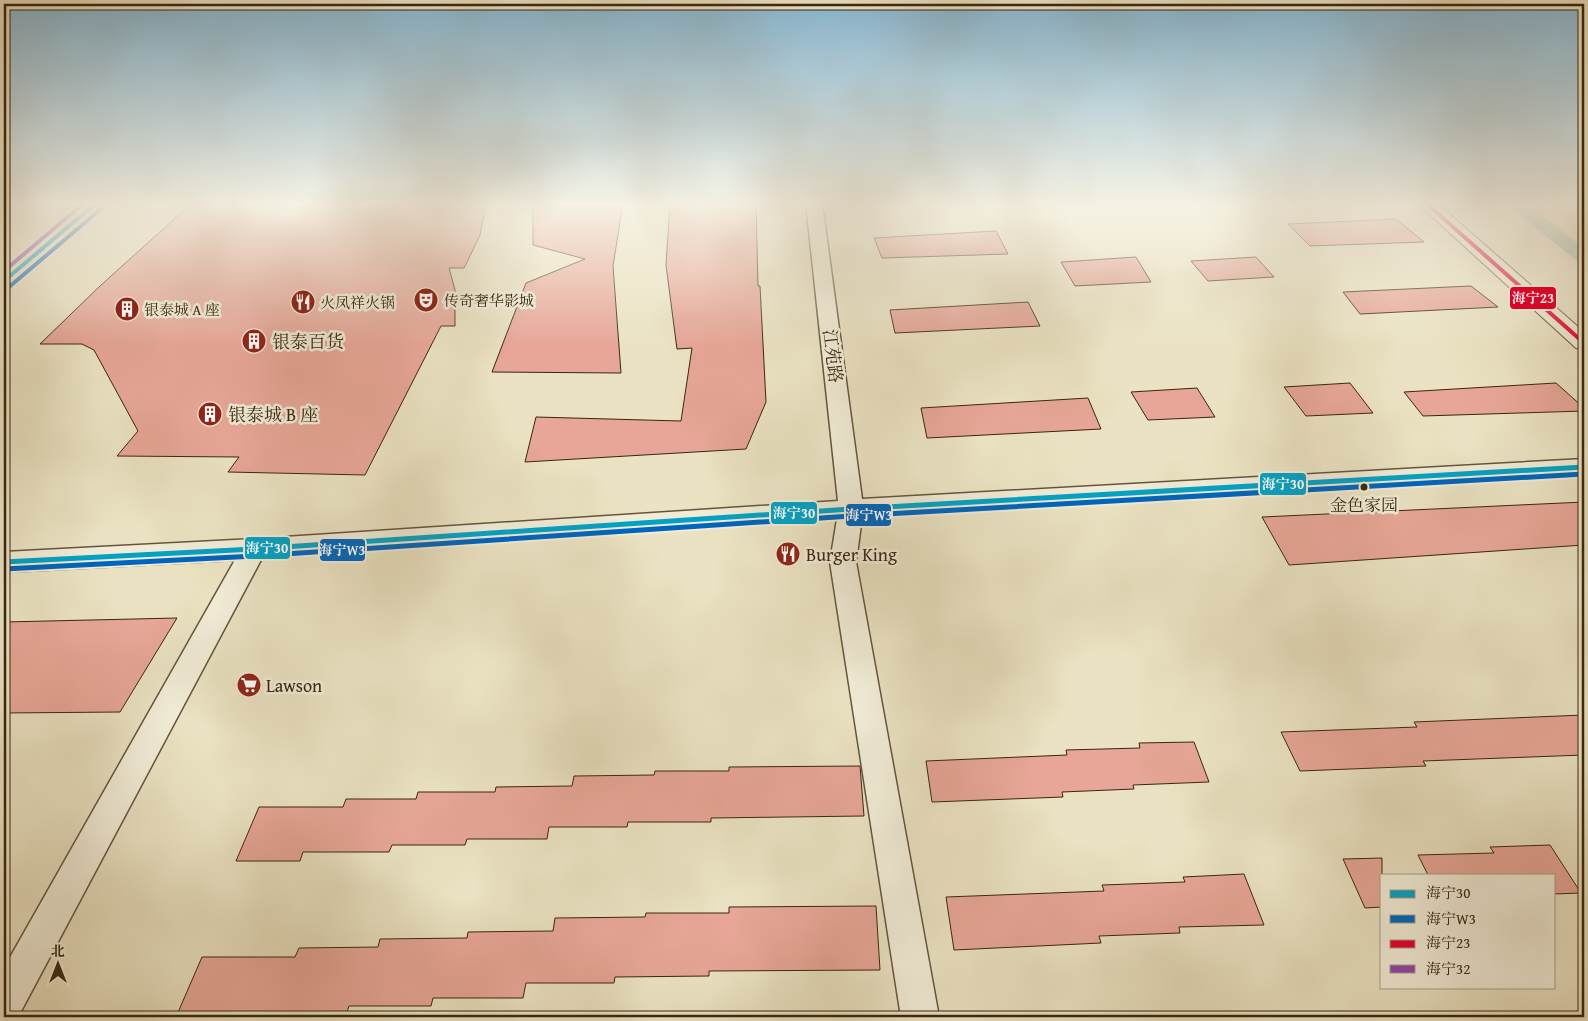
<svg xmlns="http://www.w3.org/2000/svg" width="1588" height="1021" font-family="'Gentium Book Plus','Noto Serif SC',serif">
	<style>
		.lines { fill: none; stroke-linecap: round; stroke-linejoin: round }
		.canal { fill: #98beb3; fill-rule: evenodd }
		.building { fill: #e7a697; stroke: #392611 }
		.minor-casing { stroke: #65553d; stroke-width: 3 }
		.tertiary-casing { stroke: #65553d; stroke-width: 2 }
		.primary-casing { stroke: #392611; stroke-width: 2 }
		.minor { fill: #f1ecd7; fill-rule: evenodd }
		.tertiary { fill: #f1ecd7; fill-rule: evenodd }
		.primary { fill: #eae2c2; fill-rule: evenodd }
		.bus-1-far1-casing { stroke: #f1ecd7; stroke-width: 7 }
		.bus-1-casing { stroke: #f1ecd7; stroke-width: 9 }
		.bus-2-far1-casing { stroke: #f1ecd7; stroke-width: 7 }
		.bus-2-casing { stroke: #f1ecd7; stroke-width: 9 }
		.bus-3-casing { stroke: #f1ecd7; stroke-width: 7 }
		.bus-4-casing { stroke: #f1ecd7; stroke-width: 7 }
		.bus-1-far1 { stroke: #03a2c5; stroke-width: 4 }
		.bus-1 { stroke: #03a2c5; stroke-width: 5 }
		.bus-2-far1 { stroke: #0065bd; stroke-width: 4 }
		.bus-2 { stroke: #0065bd; stroke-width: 5 }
		.bus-3 { stroke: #e4002b; stroke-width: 4 }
		.bus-4 { stroke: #8e44ad; stroke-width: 4 }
		.bus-dot { fill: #392611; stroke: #f1ecd7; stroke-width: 2 }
		.labels { text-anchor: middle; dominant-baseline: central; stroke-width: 5; stroke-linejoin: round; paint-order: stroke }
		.far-poi-label { font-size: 15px; fill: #392611; stroke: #f1ecd7; text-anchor: start }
		.bus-label { font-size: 17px; fill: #392611; stroke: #f1ecd7 }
		.poi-label { font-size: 18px; fill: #392611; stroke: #f1ecd7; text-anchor: start }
		.street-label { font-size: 18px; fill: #392611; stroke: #f1ecd7 }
		.line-badge { stroke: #f1ecd7; stroke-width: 2 }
		.badge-label { font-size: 14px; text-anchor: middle; font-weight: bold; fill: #fff }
	</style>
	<rect width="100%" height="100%" fill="#eae2c2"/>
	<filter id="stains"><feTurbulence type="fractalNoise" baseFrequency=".004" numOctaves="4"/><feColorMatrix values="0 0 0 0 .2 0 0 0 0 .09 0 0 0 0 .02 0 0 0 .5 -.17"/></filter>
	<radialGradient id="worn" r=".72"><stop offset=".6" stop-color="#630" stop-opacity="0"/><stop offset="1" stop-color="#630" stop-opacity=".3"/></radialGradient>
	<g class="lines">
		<path class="canal" d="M1505 203H1525L1584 248V263L1577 261Z"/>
	</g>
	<g class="building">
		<path d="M192 203 486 204 480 235 468 260 464 268H449L455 290V326H441L365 475 228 472 239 457 117 456 138 431 94 350 82 344H40L100 286Z"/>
		<path d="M533 203H623L613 266 621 373 492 372 526 283 585 259 533 245Z"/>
		<path d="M670 203H756L758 286H760L766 402 746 449 525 462 536 417 681 421 692 348 677 349 666 265Z"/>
		<path d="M1396 219 1424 242 1310 246 1288 224Z"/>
		<path d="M996 231 1008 254 882 258 874 238Z"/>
		<path d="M1136 257 1151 282 1075 286 1061 262Z"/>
		<path d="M1256 257 1274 277 1208 281 1191 261Z"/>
		<path d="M1471 286 1498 307 1360 314 1343 292Z"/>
		<path d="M1028 302 1040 326 895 333 890 310Z"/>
		<path d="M1350 383 1373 413 1306 416 1284 387Z"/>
		<path d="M1556 383 1584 408V411L1423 416 1404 392Z"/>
		<path d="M1197 388 1215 417 1148 420 1131 392Z"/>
		<path d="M1088 398 1101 429 927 438 921 408Z"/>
		<path d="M1584 502V545L1289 565 1262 517Z"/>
		<path d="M177 618 120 712 4 713V622Z"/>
		<path d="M1584 715V755L1423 761 1426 766 1300 771 1281 732 1417 727 1414 722Z"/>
		<path d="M1194 742 1209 782 1133 785 1134 789 1062 792 1063 797 932 802 926 761 1067 755 1066 750 1140 748 1139 743Z"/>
		<path d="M860 766 864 816 711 818V822H628L627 827H549L547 839H467L465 845H392L389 852H303L300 861H236L259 807H343L346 799H416L418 792H495L496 787 572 786 574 776 654 775 655 771H729V767Z"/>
		<path d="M1550 845 1581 893 1554 894V875H1428L1418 855 1494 853 1490 847Z"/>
		<path d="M1382 858V907L1365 908 1343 859Z"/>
		<path d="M1244 874 1264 925 1179 927 1180 933 1099 936 1101 943 954 950 946 897 1104 891 1102 885 1185 882 1183 877Z"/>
		<path d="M876 906 880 970 709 971V976L615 977 614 983H526L523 998H433L431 1006H349L346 1015 176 1017 202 957H295L299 948 378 947 380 939 467 938 468 932 553 931 555 918 645 917 646 913H729V907Z"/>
	</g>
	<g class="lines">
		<defs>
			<path id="minor" d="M806 203H822L862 499 1584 459V475L862 517 856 562 939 1017H901L830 562 837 519 262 558 18 1017H4V968L235 560 4 572V552L254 539 838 501Z"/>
			<path id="tertiary" d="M1417 203H1437L1584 332V350L1576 348Z"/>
			<path id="primary" d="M85 203H105L11 285 4 287V271Z"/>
		</defs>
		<use href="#minor" class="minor-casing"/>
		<use href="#tertiary" class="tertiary-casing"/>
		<use href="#primary" class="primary-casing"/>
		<use href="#minor" class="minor"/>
		<use href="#tertiary" class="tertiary"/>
		<use href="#primary" class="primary"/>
		<defs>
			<path id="bus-1-far1" d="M4 281 96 203"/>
			<path id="bus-1" d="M4 562 254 549 851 509 1584 467"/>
			<path id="bus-2-far1" d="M9 287 101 209"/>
			<path id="bus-2" d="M4 569 255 556 851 516 1584 474"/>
			<path id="bus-3" d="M1426 203 1584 343"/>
			<path id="bus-4" d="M4 271 84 203"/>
		</defs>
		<use href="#bus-1-far1" class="bus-1-far1-casing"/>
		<use href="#bus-1" class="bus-1-casing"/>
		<use href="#bus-2-far1" class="bus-2-far1-casing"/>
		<use href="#bus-2" class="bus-2-casing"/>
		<use href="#bus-3" class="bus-3-casing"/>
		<use href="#bus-4" class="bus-4-casing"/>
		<use href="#bus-1-far1" class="bus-1-far1"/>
		<use href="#bus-1" class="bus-1"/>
		<use href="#bus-2-far1" class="bus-2-far1"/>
		<use href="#bus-2" class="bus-2"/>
		<use href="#bus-3" class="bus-3"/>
		<use href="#bus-4" class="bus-4"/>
	</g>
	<linearGradient id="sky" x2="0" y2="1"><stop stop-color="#88b8d3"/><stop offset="0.59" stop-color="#f6f2e4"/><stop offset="1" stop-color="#f6f2e4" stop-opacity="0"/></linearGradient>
	<rect width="1588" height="346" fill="url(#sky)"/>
	<defs>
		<symbol id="theatre-disc" viewBox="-11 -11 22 22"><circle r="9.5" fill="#8f2418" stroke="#f1ecd7"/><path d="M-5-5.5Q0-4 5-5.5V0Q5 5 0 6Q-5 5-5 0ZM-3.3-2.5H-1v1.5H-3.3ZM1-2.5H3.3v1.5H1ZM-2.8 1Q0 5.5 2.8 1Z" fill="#fff"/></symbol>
		<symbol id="restaurant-disc" viewBox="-11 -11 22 22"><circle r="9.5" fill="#8f2418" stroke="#f1ecd7"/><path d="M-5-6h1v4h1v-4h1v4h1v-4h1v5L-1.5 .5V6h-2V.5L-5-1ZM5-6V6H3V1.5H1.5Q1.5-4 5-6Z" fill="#fff"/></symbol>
		<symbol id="building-disc" viewBox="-11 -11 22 22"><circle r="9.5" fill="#8f2418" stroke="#f1ecd7"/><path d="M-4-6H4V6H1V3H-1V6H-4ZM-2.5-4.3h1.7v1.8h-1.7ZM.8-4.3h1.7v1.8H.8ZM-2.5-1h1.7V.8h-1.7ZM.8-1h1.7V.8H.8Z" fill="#fff"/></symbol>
		<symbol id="supermarket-disc" viewBox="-11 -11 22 22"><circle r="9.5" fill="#8f2418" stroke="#f1ecd7"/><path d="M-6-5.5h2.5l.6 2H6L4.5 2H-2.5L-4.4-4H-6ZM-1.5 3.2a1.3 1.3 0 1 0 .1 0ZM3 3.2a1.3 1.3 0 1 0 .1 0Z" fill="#fff"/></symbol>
	</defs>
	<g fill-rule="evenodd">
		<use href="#theatre-disc" x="412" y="286" width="28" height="28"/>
		<use href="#restaurant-disc" x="289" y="288" width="28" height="28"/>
		<use href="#building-disc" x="113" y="295" width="28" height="28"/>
		<use href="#building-disc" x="240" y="327" width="28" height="28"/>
		<use href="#building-disc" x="196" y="400" width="28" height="28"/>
		<use href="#restaurant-disc" x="774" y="540" width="28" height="28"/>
		<use href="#supermarket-disc" x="235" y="671" width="28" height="28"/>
	</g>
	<circle class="bus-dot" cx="1364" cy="487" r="4.5"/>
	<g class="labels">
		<g class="far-poi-label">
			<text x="444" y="300">传奇奢华影城</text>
			<text x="320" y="302">火凤祥火锅</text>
			<text x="144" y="309">银泰城 A 座</text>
		</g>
		<g class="bus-label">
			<text x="1364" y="504">金色家园</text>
		</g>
		<g class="poi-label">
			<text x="272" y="341">银泰百货</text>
			<text x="228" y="414">银泰城 B 座</text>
			<text x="806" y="554">Burger King</text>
			<text x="266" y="685">Lawson</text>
		</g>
		<g class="street-label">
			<text transform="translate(833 356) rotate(83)">江苑路</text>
		</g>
	</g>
	<g class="line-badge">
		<rect x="1509" y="286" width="48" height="24" rx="5" fill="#e4002b"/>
		<rect x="1259" y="472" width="48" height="24" rx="5" fill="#03a2c5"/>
		<rect x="770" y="501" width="48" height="24" rx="5" fill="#03a2c5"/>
		<rect x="845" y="503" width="47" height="24" rx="5" fill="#0065bd"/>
		<rect x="244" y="536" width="47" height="24" rx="5" fill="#03a2c5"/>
		<rect x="319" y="538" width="47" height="24" rx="5" fill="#0065bd"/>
	</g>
	<g class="badge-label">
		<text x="1533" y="303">海宁23</text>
		<text x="1283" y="489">海宁30</text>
		<text x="794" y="518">海宁30</text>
		<text x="869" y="520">海宁W3</text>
		<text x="267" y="553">海宁30</text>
		<text x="342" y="555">海宁W3</text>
	</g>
	<rect width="1588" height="1021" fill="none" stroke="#eae2c2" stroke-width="20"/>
	<rect x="5" y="5" width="1578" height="1011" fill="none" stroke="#392611" stroke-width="2.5"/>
	<rect x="10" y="10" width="1568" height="1001" fill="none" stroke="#392611"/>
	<rect x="1380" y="874" width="175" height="115" fill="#f1ecd7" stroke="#a79d88"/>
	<rect x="1390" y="890" width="25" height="8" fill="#03a2c5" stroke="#a79d88"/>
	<text x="1426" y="898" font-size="15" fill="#392611">海宁30</text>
	<rect x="1390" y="915" width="25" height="8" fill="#0065bd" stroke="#a79d88"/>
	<text x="1426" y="924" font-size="15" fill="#392611">海宁W3</text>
	<rect x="1390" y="940" width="25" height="8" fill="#e4002b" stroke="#a79d88"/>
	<text x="1426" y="948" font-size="15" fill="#392611">海宁23</text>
	<rect x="1390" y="965" width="25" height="8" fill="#8e44ad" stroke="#a79d88"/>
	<text x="1426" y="974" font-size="15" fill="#392611">海宁32</text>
	<g transform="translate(58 964)" stroke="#f1ecd7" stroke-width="4" paint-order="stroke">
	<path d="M0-4L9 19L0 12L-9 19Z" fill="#392611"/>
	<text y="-8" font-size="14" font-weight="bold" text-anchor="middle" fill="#392611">北</text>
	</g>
	<rect width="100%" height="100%" filter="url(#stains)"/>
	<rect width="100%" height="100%" fill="url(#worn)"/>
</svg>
